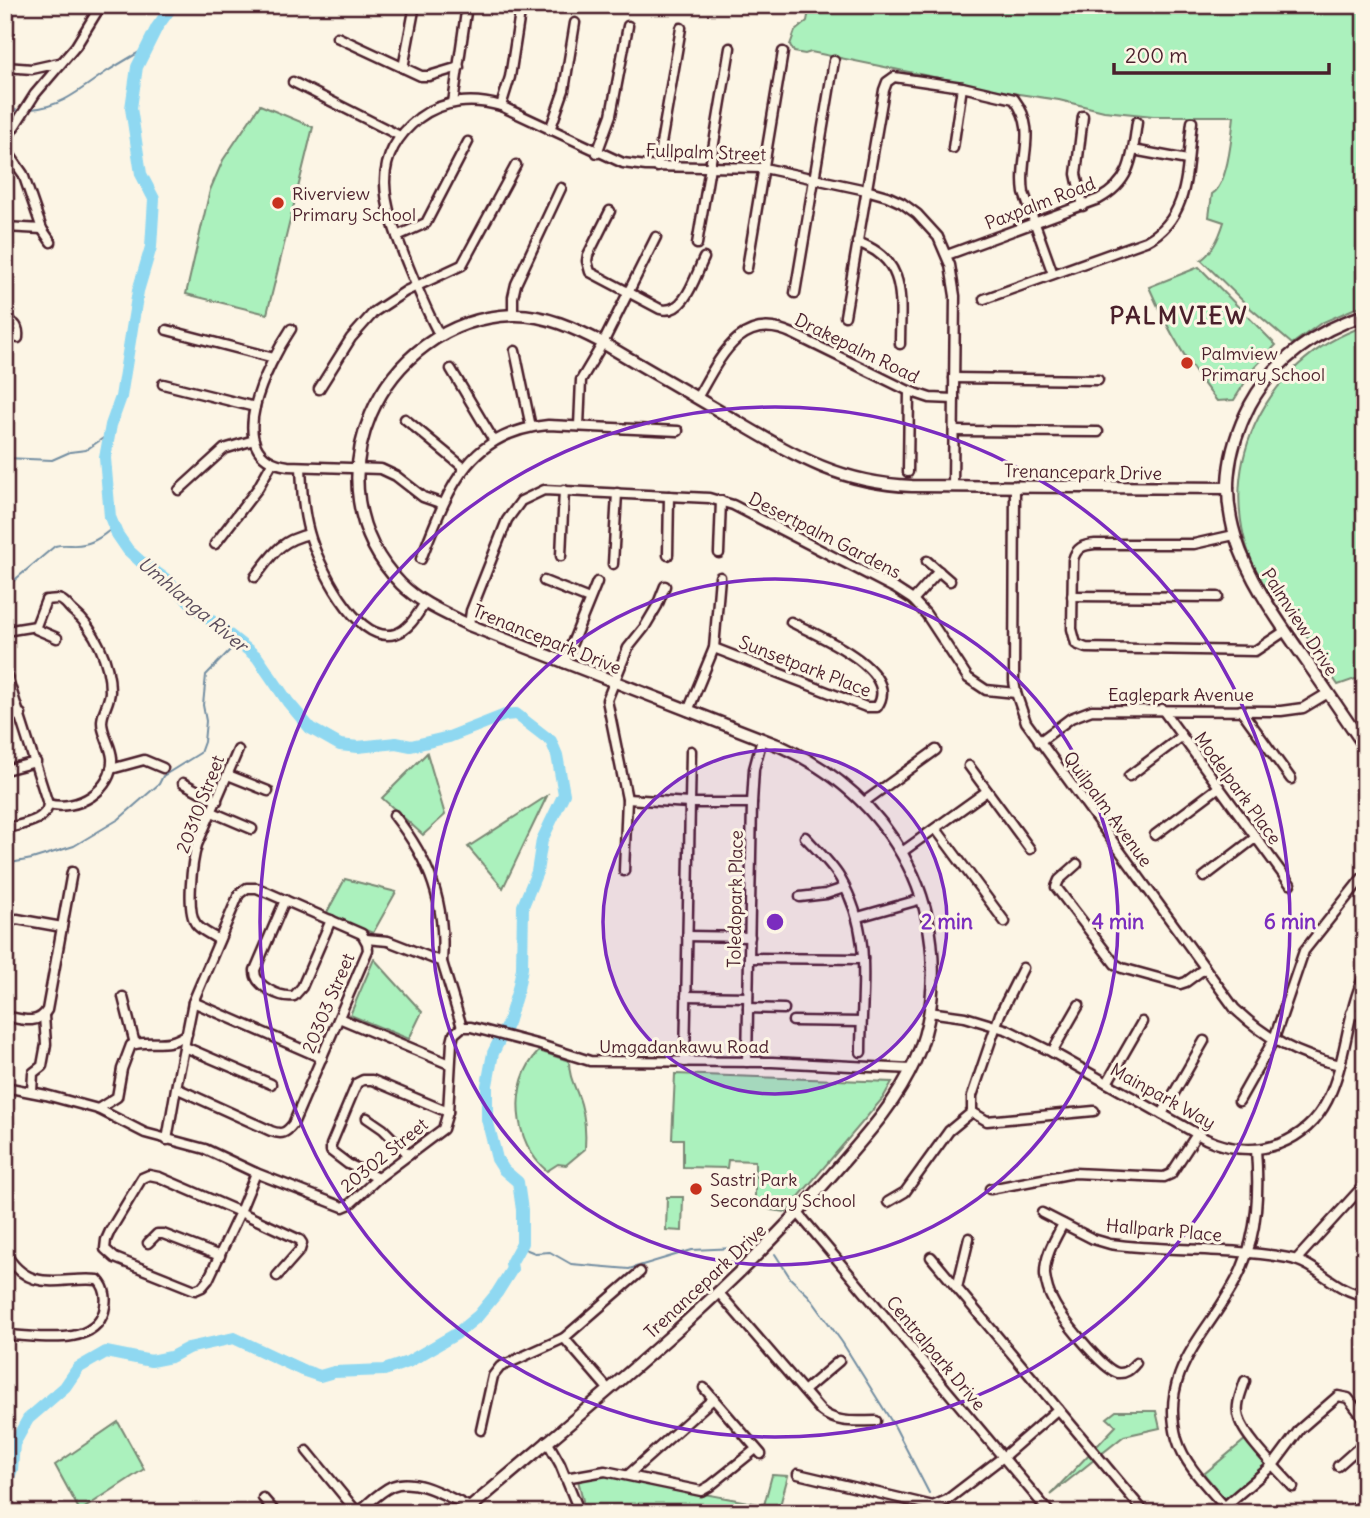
<svg xmlns="http://www.w3.org/2000/svg" width="1370" height="1518" font-family="Delius,sans-serif">
	<style>
		.green { fill: #abf1bd; stroke: #7a8874; stroke-width: 2 }
		.lines { fill: none; stroke-linecap: round; stroke-linejoin: round }
		.stream { stroke: #738ea2; stroke-width: 2 }
		.river { stroke: #8fd8f1; stroke-width: 12 }
		.minor-casing { stroke: #4a1f2b; stroke-width: 13 }
		.tertiary-casing { stroke: #4a1f2b; stroke-width: 15 }
		.minor { stroke: #fcf5e5; stroke-width: 8 }
		.tertiary { stroke: #fcf5e5; stroke-width: 10 }
		.ring { fill: none; stroke: #7b2cbf; stroke-width: 3.5 }
		.poi-dot { fill: #c8321e; stroke: #fcf5e5; stroke-width: 2.5 }
		.labels { text-anchor: middle; dominant-baseline: central; stroke-width: 6; stroke-linejoin: round; paint-order: stroke }
		.street-label { font-size: 18px; fill: #4a1f2b; stroke: #fcf5e5 }
		.poi-label { font-size: 18px; fill: #4a1f2b; stroke: #fcf5e5; text-anchor: start }
		.water-label { font-size: 19px; font-style: italic; fill: #5b4d5c; stroke: #fcf5e5 }
		.district-label { font-size: 24px; font-weight: bold; letter-spacing: 2px; fill: #4a1f2b; stroke: #fcf5e5 }
		.centre { fill: #7b2cbf; stroke: #fcf5e5; stroke-width: 3.5 }
		.ring-label { font-size: 21px; text-anchor: middle; font-weight: bold; fill: #7b2cbf; stroke: #fcf5e5; stroke-width: 6; stroke-linejoin: round; paint-order: stroke }
	</style>
	<rect width="100%" height="100%" fill="#fcf5e5"/>
	<filter id="ink" filterUnits="userSpaceOnUse"><feTurbulence type="fractalNoise" baseFrequency=".0143" numOctaves="2"/><feDisplacementMap in="SourceGraphic" scale="14" xChannelSelector="R" yChannelSelector="G"/><feConvolveMatrix kernelMatrix="1 2 1 2 8 2 1 2 1" color-interpolation-filters="sRGB"/></filter>
	<g filter="url(#ink)">
		<g class="green">
			<path d="M810 5H1365V304L1321 323 1292 344 1249 307 1201 260C1213 252 1220 235 1224 222L1209 217 1212 194C1228 185 1232 134 1234 116H1153L1104 111 1059 100 1012 93 811 52 805 54 794 52 790 45 795 31 807 21Z"/>
			<path d="M260 105 313 127 267 314 186 294 210 190 223 160Z"/>
			<path d="M1199 267 1276 345 1254 368 1234 400 1217 401C1188 366 1167 328 1149 287Z"/>
			<path d="M1365 326V683L1355 679 1338 685C1322 662 1308 635 1290 614 1276 597 1267 595 1257 573 1209 474 1263 360 1365 326Z"/>
			<path d="M427 753 445 815 423 835 382 798Z"/>
			<path d="M547 796 503 888 468 847Z"/>
			<path d="M345 879 396 892 373 933 326 914Z"/>
			<path d="M374 959 422 1012 409 1039 350 1015Z"/>
			<path d="M539 1051 569 1061C569 1080 576 1086 581 1104 585 1118 586 1134 585 1149L566 1165 558 1164 547 1171C513 1143 508 1083 539 1051Z"/>
			<path d="M675 1074 892 1082 883 1098 786 1212 771 1210 755 1203V1161L728 1160 727 1168 683 1167V1139H672Z"/>
			<path d="M667 1197H683L682 1231 666 1230Z"/>
			<path d="M1116 1411H1156L1160 1428 1124 1436 1050 1495 1116 1426 1107 1418Z"/>
			<path d="M118 1422 144 1469 80 1511 55 1465Z"/>
			<path d="M1246 1439 1267 1463 1225 1499 1204 1474Z"/>
			<path d="M772 1475 788 1476 778 1513H586L578 1480 608 1476 764 1505Z"/>
		</g>
		<g class="lines">
			<g class="stream">
				<path d="M31 109C62 107 81 89 106 72 119 64 132 56 145 49"/>
				<path d="M5 111 22 110"/>
				<path d="M5 458 52 460 70 452 86 450 109 434"/>
				<path d="M5 588 55 546C65 543 74 547 84 544 96 542 106 533 115 526"/>
				<path d="M5 864 32 859 74 846 119 819 159 784 163 776 200 753 204 742 206 721 203 705 206 675 231 649 233 639"/>
				<path d="M520 1247 535 1253 550 1252 571 1264 629 1269 692 1250 736 1248 759 1238"/>
				<path d="M775 1254 791 1279 809 1296 842 1342 895 1427 929 1493"/>
				<path d="M5 1480 9 1478"/>
			</g>
			<path class="river" d="M5 1487 12 1469 14 1444 28 1419 65 1387 78 1368 106 1352 151 1361 171 1357 188 1348 234 1338 302 1370 320 1376 334 1372 384 1370 408 1362 456 1334 478 1316 497 1293 512 1269 511 1263 522 1243V1210L518 1182 504 1170 497 1159 487 1119V1085L493 1053 508 1023 518 989 522 968 523 906 537 872 542 840 564 794 557 755 551 741 516 714 505 715 449 737 411 746 396 743 358 747 340 745 310 728 288 702 257 657 198 610 167 580 140 561 128 550 117 534 110 517 105 458 111 425 121 397 138 291 151 247 154 199 141 174 131 108 137 67 157 27 173 5"/>
			<defs>
				<g id="minor">
					<path d="M337 37 421 76H429L459 67"/>
					<path d="M5 67 32 69 59 63"/>
					<path d="M403 68 415 5"/>
					<path d="M293 82 400 136"/>
					<path d="M453 103 467 5"/>
					<path d="M501 106 510 77 520 13"/>
					<path d="M550 130 564 90 575 23"/>
					<path d="M5 141 35 94 76 46 101 5"/>
					<path d="M5 148 23 174 42 229 51 242"/>
					<path d="M953 148 962 87"/>
					<path d="M1133 150 1187 160"/>
					<path d="M597 153 611 115 628 26"/>
					<path d="M657 167 681 28"/>
					<path d="M1083 206 1076 174 1083 116"/>
					<path d="M610 211 588 255 587 261 590 272 660 309C685 316 695 276 704 258"/>
					<path d="M5 227 42 229"/>
					<path d="M397 236 426 223 468 142"/>
					<path d="M857 242C909 260 900 300 900 344"/>
					<path d="M697 244 730 48"/>
					<path d="M947 255 1099 199C1132 181 1132 157 1137 122"/>
					<path d="M747 268 783 52"/>
					<path d="M795 293 834 61"/>
					<path d="M984 299 1146 241C1191 218 1186 167 1192 122"/>
					<path d="M513 315V297L516 284 561 188"/>
					<path d="M845 316 884 90 887 82 894 77 962 87 1014 99C1039 132 1018 157 1024 193L1053 274"/>
					<path d="M5 319C16 323 19 327 18 338"/>
					<path d="M291 329C269 362 218 457 288 466L381 469 396 476 423 497 443 504"/>
					<path d="M167 330 274 358"/>
					<path d="M440 336C426 311 416 285 405 258 385 205 367 159 419 118 443 100 473 98 501 106L623 163 646 166 764 168 866 190 887 196 902 203 917 214 938 237 950 265 955 296 953 486"/>
					<path d="M515 351 531 427"/>
					<path d="M451 369 494 441"/>
					<path d="M954 378 1098 380"/>
					<path d="M163 384 255 407"/>
					<path d="M319 389 351 338 374 312 406 291 462 265 516 165"/>
					<path d="M697 398C719 360 740 309 793 334L909 391 930 398 954 399"/>
					<path d="M405 419 463 467"/>
					<path d="M579 426 581 380 603 343 656 237"/>
					<path d="M954 431 1098 432"/>
					<path d="M301 467C302 489 303 511 309 532 317 562 356 645 395 634 409 630 417 615 425 603"/>
					<path d="M908 472 909 391"/>
					<path d="M1015 487 1014 681 1016 693 1026 722 1235 1009C1267 1039 1297 1055 1340 1065"/>
					<path d="M179 490 224 449 254 440"/>
					<path d="M1234 535 1194 544H1095C1083 545 1076 548 1073 560L1072 629 1076 644 1086 648 1255 651 1285 631"/>
					<path d="M215 544 258 488 272 463"/>
					<path d="M719 553 721 501"/>
					<path d="M668 555 669 496"/>
					<path d="M561 556 564 490"/>
					<path d="M421 559C447 493 466 432 548 425L678 431"/>
					<path d="M927 561 950 581"/>
					<path d="M613 564 617 493"/>
					<path d="M255 577C273 554 279 541 309 534"/>
					<path d="M544 581 589 599"/>
					<path d="M1072 596 1218 597"/>
					<path d="M913 600 939 571"/>
					<path d="M469 625 471 611 507 520 521 501 544 490 709 498 733 505 896 589 913 600 926 614 968 678 986 690 1016 693"/>
					<path d="M36 626 46 600C50 600 57 598 61 600 66 602 69 608 73 611 95 629 110 662 110 691 110 702 102 711 102 722 102 734 111 745 112 758 114 790 77 812 48 804"/>
					<path d="M5 631 36 626V629L57 638"/>
					<path d="M714 648 866 707H877C903 670 813 633 791 622"/>
					<path d="M564 663 597 582"/>
					<path d="M5 670 48 804C47 822 20 824 5 829"/>
					<path d="M1162 709 1290 884"/>
					<path d="M1241 710 1291 779"/>
					<path d="M688 711 714 648 720 577"/>
					<path d="M5 719 21 714"/>
					<path d="M1039 742 1071 718 1092 710 1281 711 1303 708 1328 693"/>
					<path d="M969 766 1030 849"/>
					<path d="M111 769 144 760 163 768"/>
					<path d="M5 770 36 762"/>
					<path d="M228 775 268 791"/>
					<path d="M1129 776 1181 737"/>
					<path d="M183 783 217 801"/>
					<path d="M627 799 689 803H752"/>
					<path d="M864 802 936 750"/>
					<path d="M212 812 252 829"/>
					<path d="M394 815C430 861 446 903 442 962"/>
					<path d="M936 829 1005 922"/>
					<path d="M1155 835 1219 787"/>
					<path d="M805 837C817 850 831 863 840 878 874 936 861 988 861 1052"/>
					<path d="M902 852 987 791"/>
					<path d="M1077 864 1059 880 1056 887 1115 964 1122 968 1180 984 1186 982 1205 968"/>
					<path d="M624 871 627 799 607 700 628 648 644 628 657 606 665 586"/>
					<path d="M1204 877 1255 838"/>
					<path d="M800 897 826 894 844 888"/>
					<path d="M285 900 255 970C254 986 280 998 294 996L302 987 331 920"/>
					<path d="M858 917 922 899"/>
					<path d="M5 923 17 919 62 927"/>
					<path d="M687 936 750 937"/>
					<path d="M366 939 388 941 442 962 462 1027"/>
					<path d="M219 940C212 935 201 931 196 924 186 911 192 861 197 845L238 750"/>
					<path d="M749 958 863 959"/>
					<path d="M1023 968 1000 1014 972 1096V1112L987 1121 1094 1111"/>
					<path d="M686 996 748 997"/>
					<path d="M123 997 135 1044"/>
					<path d="M193 1002 322 1058"/>
					<path d="M748 1008 784 1009"/>
					<path d="M929 1012 965 1017 1008 1030 1052 1052 1206 1139C1230 1150 1253 1153 1279 1144 1351 1117 1337 1032 1365 974"/>
					<path d="M1351 1013 1365 1016"/>
					<path d="M5 1016C21 1019 38 1026 47 1010L72 872"/>
					<path d="M339 1018 449 1064"/>
					<path d="M793 1021 861 1022"/>
					<path d="M185 1047 271 1084"/>
					<path d="M1052 1052 1079 1005"/>
					<path d="M685 1062 691 751"/>
					<path d="M747 1062 752 803 754 769 762 739"/>
					<path d="M1107 1083 1142 1022"/>
					<path d="M5 1087 46 1095 98 1109 145 1133 205 1149 256 1173 343 1207 350 1204 378 1178 443 1129 448 1112 452 1042 454 1034 462 1027H471L540 1045 590 1061 772 1062 911 1069"/>
					<path d="M32 1092 33 1073 42 1066 46 1044 44 1016"/>
					<path d="M1239 1101 1274 1039 1304 951 1362 878 1365 881"/>
					<path d="M98 1109 117 1097 122 1069 131 1045C152 1039 166 1049 187 1034"/>
					<path d="M1162 1114 1204 1041"/>
					<path d="M367 1118 383 1129 409 1155"/>
					<path d="M167 1140 176 1088 271 1131C282 1135 286 1133 293 1124L368 950 367 943 362 934 257 888H247L239 894 193 1002 176 1088"/>
					<path d="M256 1173 240 1212 159 1177 149 1175 142 1178 110 1231 106 1240 105 1249 115 1258 195 1290 202 1287 208 1280 240 1212 300 1240 302 1243 300 1250 277 1276"/>
					<path d="M378 1178 348 1164 331 1151V1145L357 1083 363 1080H372L448 1112"/>
					<path d="M990 1189 1074 1173 1164 1177 1171 1174 1197 1134"/>
					<path d="M888 1202 905 1192 949 1131 972 1112"/>
					<path d="M798 1213 1050 1513"/>
					<path d="M1042 1213 1093 1239 1110 1244C1169 1252 1229 1247 1288 1258 1317 1263 1335 1292 1365 1295"/>
					<path d="M1063 1224C1055 1239 1044 1257 1045 1275 1046 1283 1049 1294 1053 1301 1060 1316 1103 1370 1118 1373 1127 1374 1131 1368 1136 1363"/>
					<path d="M148 1243 157 1234H163L220 1256"/>
					<path d="M5 1252C29 1296 63 1276 98 1280 106 1288 107 1300 104 1311 93 1349 35 1335 5 1335"/>
					<path d="M931 1257 1145 1513"/>
					<path d="M1296 1260 1365 1184"/>
					<path d="M957 1288 969 1238"/>
					<path d="M719 1293 821 1411C837 1424 856 1421 876 1421"/>
					<path d="M564 1338 609 1390"/>
					<path d="M1245 1381C1241 1393 1235 1406 1239 1418 1244 1437 1279 1471 1293 1487"/>
					<path d="M704 1388 761 1454"/>
					<path d="M804 1391 839 1361"/>
					<path d="M481 1430 493 1376 500 1367 564 1338 640 1272"/>
					<path d="M547 1441 560 1464 580 1513"/>
					<path d="M307 1451 357 1512"/>
					<path d="M1338 1466 1365 1442"/>
					<path d="M798 1474 933 1506 947 1500 1003 1457 1058 1409"/>
					<path d="M628 1475 713 1399"/>
					<path d="M565 1478 605 1471 701 1491 710 1486 756 1449"/>
					<path d="M263 1498 276 1513"/>
					<path d="M357 1513C368 1504 379 1492 392 1486 416 1476 449 1498 470 1507"/>
					<path d="M1217 1513 1274 1464 1300 1429 1338 1396 1348 1398 1365 1420"/>
					<path d="M1230 1513C1212 1491 1185 1467 1177 1439 1157 1367 1215 1329 1241 1270 1258 1231 1259 1191 1256 1149"/>
				</g>
				<g id="tertiary">
					<path d="M1365 315C1317 330 1274 360 1250 405 1199 504 1245 574 1302 655 1323 685 1344 716 1365 747"/>
					<path d="M464 1513C590 1405 721 1302 831 1176 862 1140 895 1106 915 1061 940 1005 938 931 913 875 885 815 840 773 780 746L469 625C445 613 420 603 401 584 305 486 379 320 513 315 545 314 576 329 603 343 643 367 684 390 724 414 788 451 834 483 912 486L1228 488"/>
					<path d="M1351 1513 1365 1500"/>
				</g>
			</defs>
			<use href="#minor" class="minor-casing"/>
			<use href="#tertiary" class="tertiary-casing"/>
			<use href="#minor" class="minor"/>
			<use href="#tertiary" class="tertiary"/>
		</g>
	</g>
	<circle cx="775" cy="922" r="172" fill="#7b2cbf" fill-opacity=".12"/>
	<g class="ring">
		<circle cx="775" cy="922" r="172"/>
		<circle cx="775" cy="922" r="343"/>
		<circle cx="775" cy="922" r="515"/>
	</g>
	<g class="poi-dot">
		<circle cx="278" cy="203" r="7"/>
		<circle cx="1187" cy="363" r="7"/>
		<circle cx="696" cy="1189" r="7"/>
	</g>
	<g class="labels">
		<g class="street-label">
			<text transform="translate(706 152) rotate(2)">Fullpalm Street</text>
			<text transform="translate(1040 203) rotate(-21)">Paxpalm Road</text>
			<text transform="translate(857 348) rotate(26)">Drakepalm Road</text>
			<text transform="translate(1083 472) rotate(1)">Trenancepark Drive</text>
			<text transform="translate(825 535) rotate(27)">Desertpalm Gardens</text>
			<text transform="translate(1300 622) rotate(57)">Palmview Drive</text>
			<text transform="translate(547 639) rotate(22)">Trenancepark Drive</text>
			<text transform="translate(805 666) rotate(21)">Sunsetpark Place</text>
			<text x="1181" y="694">Eaglepark Avenue</text>
			<text transform="translate(1238 788) rotate(54)">Modelpark Place</text>
			<text transform="translate(200 804) rotate(-69)">20310 Street</text>
			<text transform="translate(1108 809) rotate(54)">Quilpalm Avenue</text>
			<text transform="translate(735 899) rotate(-89)">Toledopark Place</text>
			<text transform="translate(328 1003) rotate(-67)">20303 Street</text>
			<text x="684" y="1046">Umgadankawu Road</text>
			<text transform="translate(1163 1096) rotate(29)">Mainpark Way</text>
			<text transform="translate(384 1155) rotate(-39)">20302 Street</text>
			<text transform="translate(1164 1230) rotate(5)">Hallpark Place</text>
			<text transform="translate(705 1281) rotate(-43)">Trenancepark Drive</text>
			<text transform="translate(936 1353) rotate(50)">Centralpark Drive</text>
		</g>
		<g class="poi-label">
			<text x="292" y="193">Riverview<tspan x="292" dy="21">Primary School</tspan></text>
			<text x="1201" y="353">Palmview<tspan x="1201" dy="21">Primary School</tspan></text>
			<text x="710" y="1179">Sastri Park<tspan x="710" dy="21">Secondary School</tspan></text>
		</g>
		<g class="water-label">
			<text transform="translate(193 604) rotate(40)">Umhlanga River</text>
		</g>
		<g class="district-label">
			<text x="1179" y="315">PALMVIEW</text>
		</g>
	</g>
	<circle cx="775" cy="922" r="10" class="centre"/>
	<g class="ring-label">
		<text x="947" y="929">2 min</text>
		<text x="1118" y="929">4 min</text>
		<text x="1290" y="929">6 min</text>
	</g>
	<rect width="1370" height="1518" fill="none" stroke="#fcf5e5" stroke-width="28"/>
	<rect x="14" y="14" width="1342" height="1490" fill="none" stroke="#4a1f2b" stroke-width="2.5" filter="url(#ink)"/>
	<path d="M1114 63v10h215v-10" fill="none" stroke="#4a1f2b" stroke-width="3.5"/>
	<text x="1125" y="63" font-size="21" fill="#4a1f2b" stroke="#fcf5e5" stroke-width="5" paint-order="stroke">200 m</text>
</svg>
